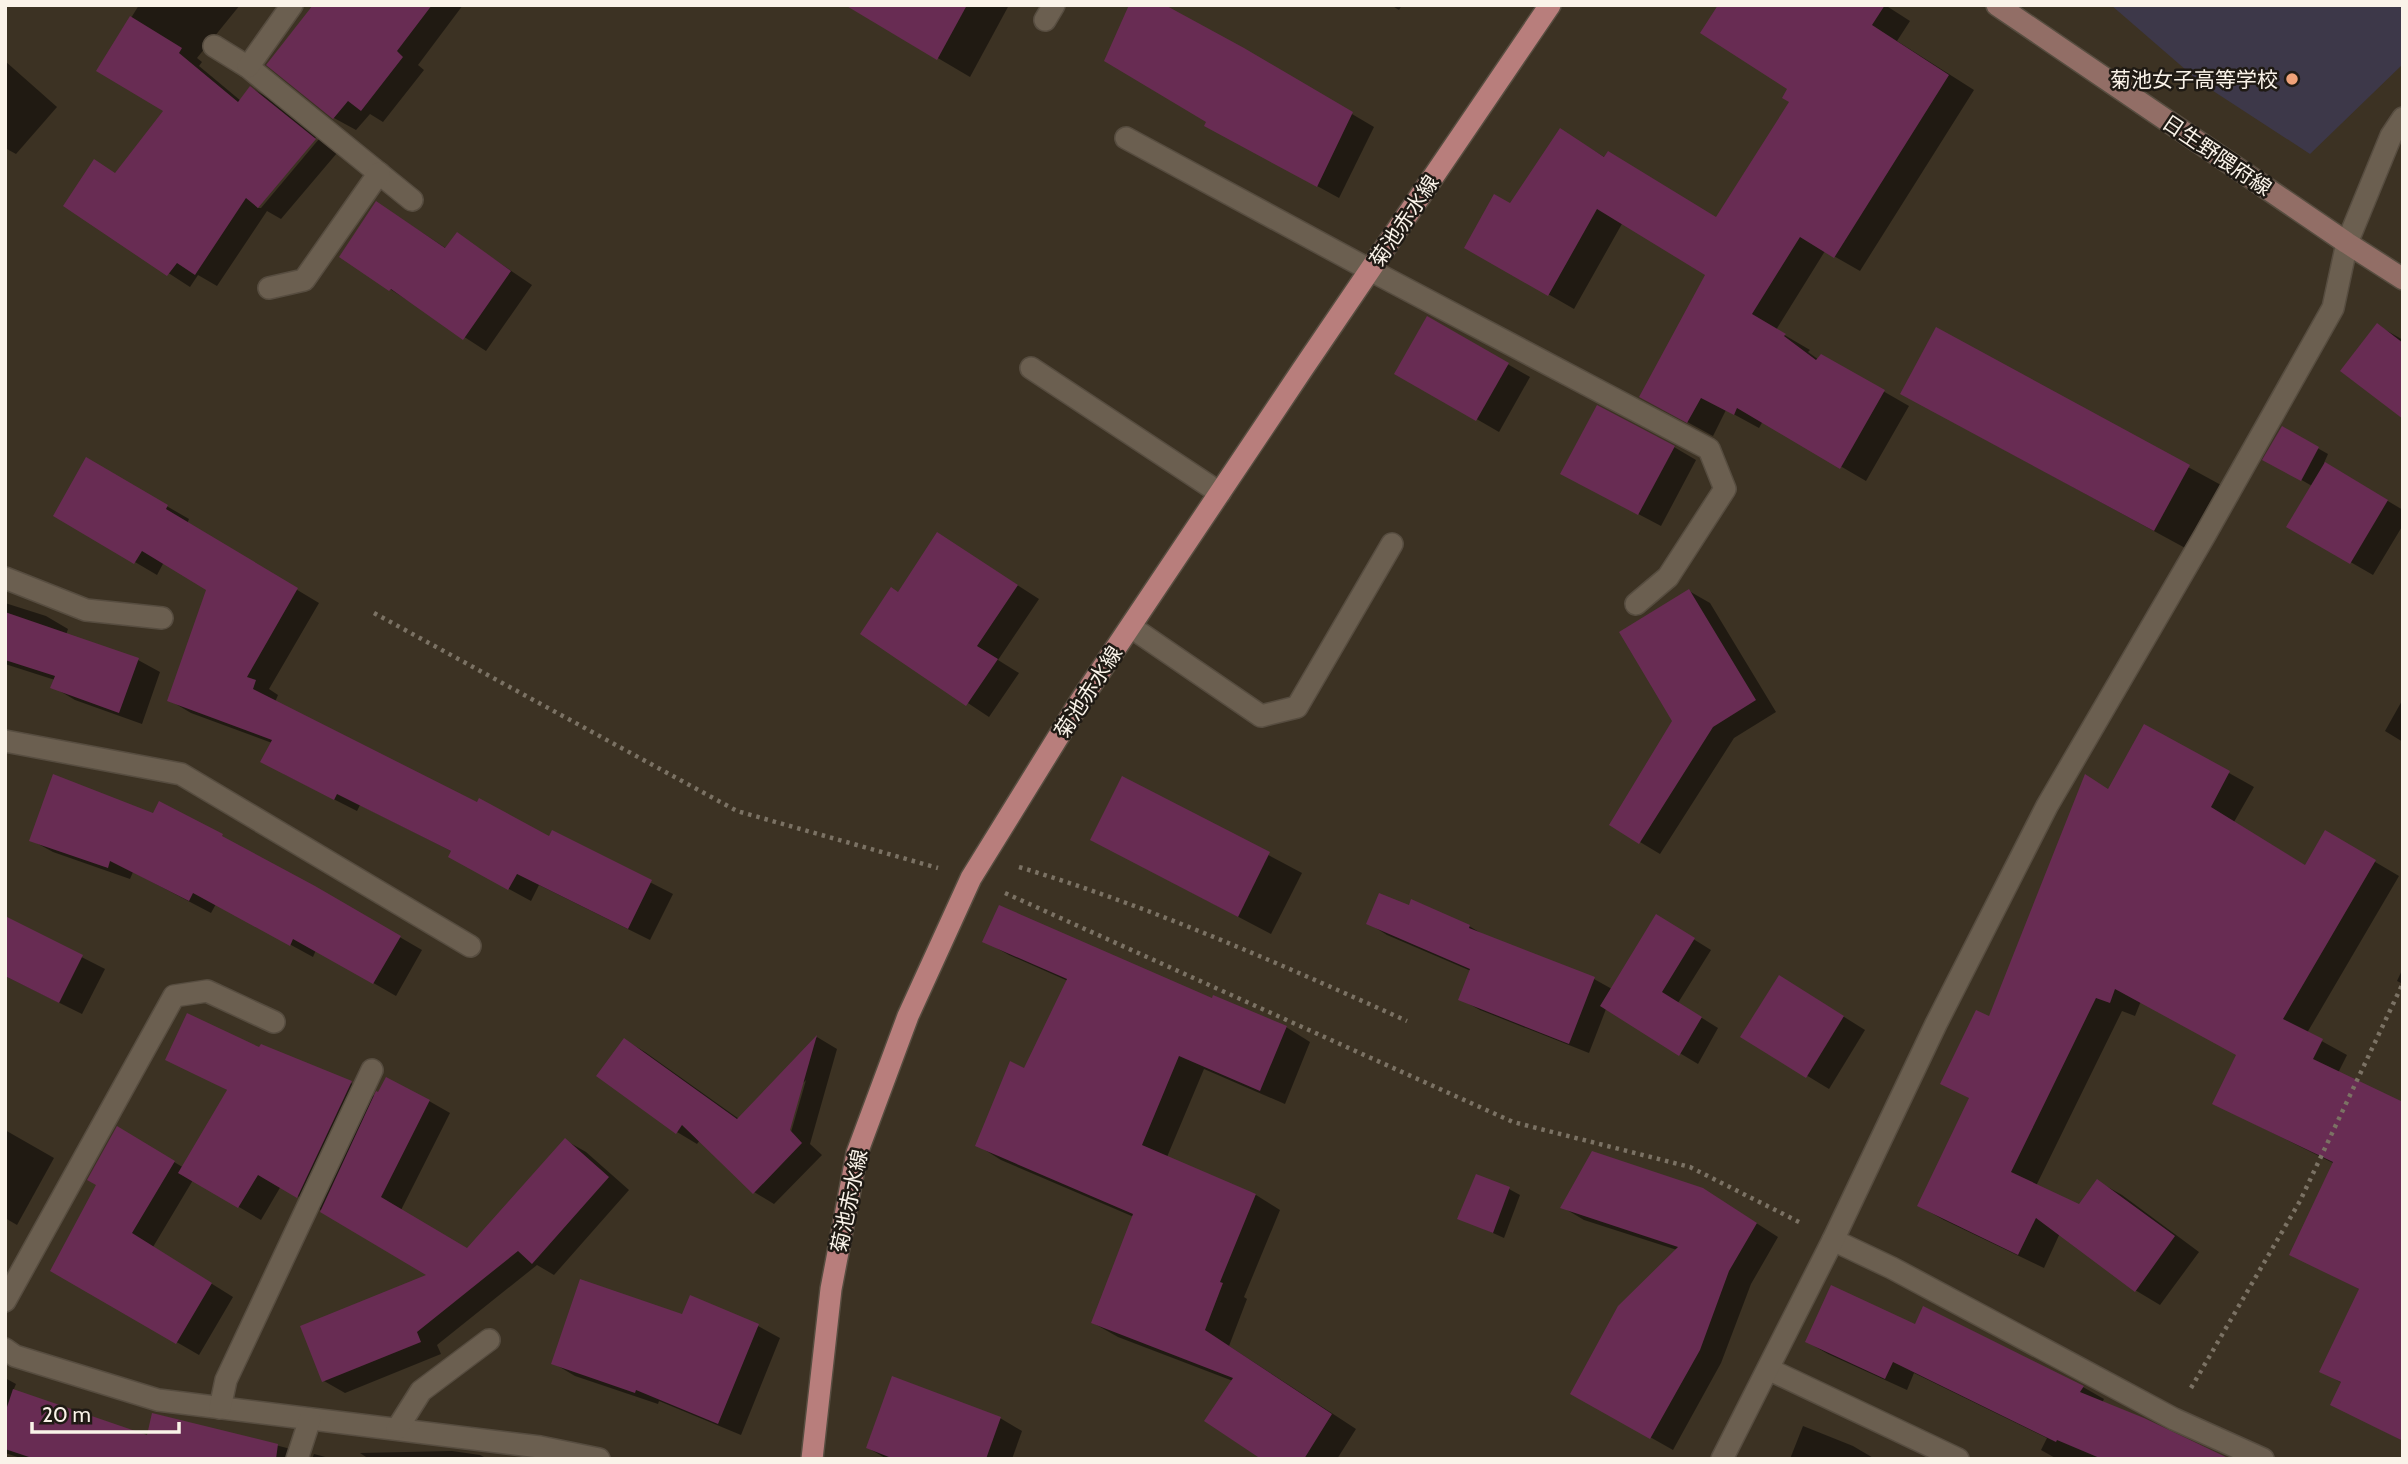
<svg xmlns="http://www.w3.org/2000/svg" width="2408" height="1464" font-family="Cabin,'Noto Sans JP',sans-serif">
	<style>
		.education { fill: #3d3849 }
		.shadow { fill: #0007; fill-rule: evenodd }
		.building { fill: #682c53 }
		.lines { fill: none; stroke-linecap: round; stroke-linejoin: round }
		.street-casing { stroke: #574d40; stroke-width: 24 }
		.secondary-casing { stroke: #574d40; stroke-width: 24 }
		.primary-casing { stroke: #574d40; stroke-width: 24 }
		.path { stroke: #7b7264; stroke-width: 4.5; stroke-dasharray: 3.5 5; stroke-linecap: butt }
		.street { stroke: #6b5f50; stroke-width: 21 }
		.secondary { stroke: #926e66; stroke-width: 21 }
		.primary { stroke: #b87e7c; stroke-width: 21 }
		.poi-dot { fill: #f0a279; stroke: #1f1a14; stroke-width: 2.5 }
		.labels { text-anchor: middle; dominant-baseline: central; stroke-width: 5; stroke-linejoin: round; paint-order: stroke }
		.poi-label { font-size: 21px; fill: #faf3e9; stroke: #1f1a14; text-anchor: end }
		.street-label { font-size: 21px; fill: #faf3e9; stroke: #1f1a14 }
	</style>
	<rect width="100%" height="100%" fill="#3c3223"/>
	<path class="education" d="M2111 5H2403V64L2310 154 2201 83Z"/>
	<g class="shadow">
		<path d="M139 5H240L197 58 202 62 199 66 241 101 251 88 272 100 317 136 257 208H261L319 139 337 153 281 219 267 211 217 286 198 275 190 287 65 206 116 174 165 111 99 70Z"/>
		<path d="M357 5H463L418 65 424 70 383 122 370 114 356 130 334 118 269 65Z"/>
		<path d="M848 5H1009L970 77Z"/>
		<path d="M1391 5H1402L1399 10Z"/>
		<path d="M1843 5H1885L1910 21 1897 41 1974 90 1860 271 1825 251 1776 330 1810 350 1808 352 1819 360 1822 356 1909 406 1866 481 1763 421 1759 428 1726 410 1713 436 1667 411 1707 274 1623 222 1574 309 1466 247 1511 205 1560 130 1606 158 1717 219 1791 102Z"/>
		<path d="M1243 50 1374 127 1339 198 1229 138Z"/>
		<path d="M5 61 57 107 16 154 5 148Z"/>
		<path d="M377 203 447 249 457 234 532 285 486 351 390 289Z"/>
		<path d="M1428 318 1530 377 1499 432 1397 373Z"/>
		<path d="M2377 325 2403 340V417Z"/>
		<path d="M1937 330 2221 485 2187 549 1935 412Z"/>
		<path d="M2282 428 2328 454 2324 463 2403 510V525L2373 575 2288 526 2312 486 2265 459Z"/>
		<path d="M1674 447 1696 460 1661 526 1585 486Z"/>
		<path d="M87 460 189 519 187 524 319 603 269 689 278 695 275 702 478 804 550 838 552 832 673 894 650 940 539 885 531 901 472 869 453 852 360 805 357 811 284 774 272 743 191 713 169 700 208 589 164 562 157 575 55 515Z"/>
		<path d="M938 534 1039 599 998 660 1019 673 989 717 862 633 899 594Z"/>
		<path d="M1689 591 1710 603 1776 712 1734 738 1660 854 1640 842 1674 721Z"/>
		<path d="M5 603 46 616 68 629 66 635 138 660 160 672 142 724 75 700 53 687 55 680 5 664Z"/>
		<path d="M2403 699V742L2385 731Z"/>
		<path d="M2229 773 2254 787 2234 822 2306 866 2326 833 2399 876 2307 1033 2347 1055 2338 1073 2403 1104V1441L2332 1404 2342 1383 2321 1371 2361 1290 2292 1255 2335 1164 2215 1104 2238 1055 2141 1001 2135 1016 2122 1011 2036 1186 2079 1206 2097 1181 2122 1195 2199 1252 2160 1305 2135 1290 2060 1233 2044 1268 1944 1220 1919 1206 1970 1099 1990 1019 2109 791Z"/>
		<path d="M1123 778 1302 873 1271 934 1092 840Z"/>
		<path d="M31 840 315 888 422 950 396 996 316 950 313 957 216 904 211 913 133 872 130 879 53 852Z"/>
		<path d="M5 918 105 969 82 1014 5 976Z"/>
		<path d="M1368 923 1469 926 1489 938 1594 979 1612 989 1674 927 1711 950 1678 1003 1718 1028 1698 1064 1606 1009 1589 1053 1480 1010 1460 999 1471 971 1387 935Z"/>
		<path d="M984 941 1213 1000 1286 1027 1310 1042 1285 1104 1204 1069 1167 1157 1256 1195 1280 1210 1244 1297 1247 1299 1229 1346 1356 1429 1337 1459H1264L1233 1381 1118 1337 1093 1323 1134 1217 1001 1160 977 1145 1025 1070 1068 981 1009 955Z"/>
		<path d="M2403 968V984L2397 981Z"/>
		<path d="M1801 990 1865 1030 1829 1089 1742 1036Z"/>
		<path d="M817 1037 837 1049 810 1144 822 1155 774 1204 754 1192 700 1140 697 1144 677 1132 625 1040 645 1052 739 1119ZM806 1080 789 1139 786 1138 801 1085Z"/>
		<path d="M262 1047 351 1083 376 1097 429 1101 450 1113 401 1210 468 1250 565 1140 586 1152 629 1190 554 1275 537 1265 437 1345 441 1354 345 1393 324 1381 430 1276 281 1186 261 1220 193 1180 153 1247 233 1297 199 1355 52 1270 98 1184 118 1128 184 1168 229 1091 167 1059 260 1050Z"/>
		<path d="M5 1130 54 1158 17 1225 5 1218Z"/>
		<path d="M1509 1189 1520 1195 1504 1238 1460 1218Z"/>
		<path d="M1725 1203 1778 1237 1751 1284 1721 1363 1673 1450 1572 1393 1677 1250 1584 1220 1562 1207Z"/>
		<path d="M691 1297 758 1326 780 1338 741 1435 659 1401 658 1404 575 1376 553 1363 683 1316Z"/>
		<path d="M1916 1326 2083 1387 2104 1399 2102 1403 2227 1459H2057L2041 1450 2047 1438 1914 1373 1907 1390 1828 1354 1807 1342Z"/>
		<path d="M5 1378 16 1384 13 1391 149 1437 154 1415 287 1448 306 1459H24L5 1453Z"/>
		<path d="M1000 1418 1022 1431 1012 1459H887L868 1448Z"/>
		<path d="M1803 1426 1853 1446 1875 1459H1790Z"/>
		<path d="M452 1451 480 1455 488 1459H369L360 1453Z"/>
		<path d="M314 1454 333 1459H312Z"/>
	</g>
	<g class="building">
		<path d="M313 5H432L397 51 403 57 361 111 348 101 333 119 266 65Z"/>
		<path d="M845 5H967L937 60Z"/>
		<path d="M1129 5H1165L1244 48 1353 112 1317 187 1204 126 1206 122 1104 61Z"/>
		<path d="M1718 5H1885L1872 25 1949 75 1834 258 1800 237 1752 314 1786 334 1784 336 1816 360 1821 354 1885 390 1840 469 1737 408 1734 415 1701 398 1687 423 1639 397 1705 275 1597 209 1548 296 1464 248 1494 194 1510 203 1560 128 1604 157 1608 151 1716 217 1789 102 1782 98 1787 89 1700 33Z"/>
		<path d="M130 16 182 48 179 53 238 102 250 86 316 139 258 208 246 198 195 275 177 263 167 276 63 206 94 159 115 173 163 111 96 71Z"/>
		<path d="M376 201 445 248 457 232 511 271 463 340 391 289 389 291 339 257Z"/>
		<path d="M1427 316 1509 363 1476 421 1394 374Z"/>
		<path d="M2377 323 2403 343V419L2340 371Z"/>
		<path d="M1936 327 2190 465 2154 531 1900 394Z"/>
		<path d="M1597 405 1675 446 1638 515 1560 474Z"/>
		<path d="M2282 426 2319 447 2301 481 2262 460Z"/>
		<path d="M86 457 168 505 166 509 298 588 247 677 256 680 253 689 477 802 479 798 549 836 552 830 652 880 628 929 517 874 508 890 448 857 451 851 337 794 334 800 260 762 272 740 167 701 206 590 142 551 134 564 53 516Z"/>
		<path d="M2325 462 2388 500 2350 564 2286 527Z"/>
		<path d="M937 532 1018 585 977 646 998 659 966 706 860 634 891 587 898 592Z"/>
		<path d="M1689 589 1756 700 1713 727 1639 844 1609 825 1672 721 1619 632Z"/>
		<path d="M5 612 139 658 119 713 50 688 55 676 5 660Z"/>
		<path d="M2144 724 2230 771 2211 807 2305 865 2325 830 2376 860 2283 1019 2323 1039 2313 1059 2403 1102V1441L2330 1405 2341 1382 2319 1372 2359 1289 2289 1255 2333 1162 2212 1104 2236 1055 2115 989 2110 1003 2096 998 2011 1172 2079 1204 2097 1179 2175 1236 2135 1292 2036 1218 2018 1255 1917 1206 1969 1098 1940 1084 1976 1010 1989 1016 2085 774 2108 789Z"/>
		<path d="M53 774 153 813 159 801 223 834 222 836 315 886 401 936 373 984 293 939 290 946 193 893 189 901 110 861 108 868 29 841Z"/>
		<path d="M1122 776 1270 852 1238 917 1090 840Z"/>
		<path d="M1379 893 1409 905 1411 899 1470 925 1469 928 1595 977 1569 1044 1458 1000 1470 969 1366 924Z"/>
		<path d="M999 905 1212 998 1213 995 1287 1026 1260 1091 1179 1056 1142 1145 1256 1194 1220 1282 1223 1283 1205 1330 1332 1414 1304 1459H1261L1204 1421 1233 1378 1091 1323 1133 1214 975 1146 1010 1061 1024 1068 1067 979 982 942Z"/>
		<path d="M1656 914 1695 938 1662 992 1702 1017 1679 1056 1600 1006Z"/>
		<path d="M5 916 83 955 59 1003 5 976Z"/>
		<path d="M1779 975 1844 1016 1806 1078 1740 1037Z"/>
		<path d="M187 1013 259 1047 261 1044 352 1081 297 1198 258 1175 238 1208 178 1173 227 1090 165 1060Z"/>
		<path d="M817 1035 790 1130 802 1143 753 1194 682 1125 676 1134 596 1076 624 1038 737 1119Z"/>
		<path d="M386 1077 430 1100 381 1197 467 1248 565 1138 609 1177 532 1264 518 1251 417 1332 421 1342 322 1382 300 1326 426 1275 320 1212 376 1091 378 1092Z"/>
		<path d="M117 1126 175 1161 132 1233 212 1283 176 1344 50 1271 96 1185 87 1180Z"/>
		<path d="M1592 1151 1703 1188 1757 1223 1729 1271 1700 1350 1650 1439 1570 1394 1618 1306 1678 1247 1560 1208Z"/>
		<path d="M1476 1174 1510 1187 1493 1233 1457 1219Z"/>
		<path d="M580 1279 682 1314 690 1295 759 1324 718 1424 636 1390 635 1393 551 1364Z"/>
		<path d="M1831 1285 1915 1324 1923 1306 2084 1386 2080 1392 2144 1418 2230 1459H2102L2057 1440 2056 1442 1893 1362 1885 1379 1805 1342Z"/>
		<path d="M892 1376 1001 1417 986 1459H894L866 1448Z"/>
		<path d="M13 1389 147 1435 152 1413 278 1444 276 1459H35L5 1449V1413Z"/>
	</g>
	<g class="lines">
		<defs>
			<g id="street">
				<path d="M1045 20 1054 5"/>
				<path d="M214 46 248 67 412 200"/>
				<path d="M248 67 292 5"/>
				<path d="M1126 138 1370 270 1709 449 1725 489 1668 577 1636 604"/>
				<path d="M269 288 304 280 379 173"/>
				<path d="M1031 368 1220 493"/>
				<path d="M5 578 86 610 162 618"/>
				<path d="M1131 627 1261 716 1297 707 1392 544"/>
				<path d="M5 741 181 774 470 946"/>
				<path d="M1833 1240 1892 1268 2174 1419 2263 1459"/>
				<path d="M5 1301 174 996 207 991 274 1022"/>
				<path d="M5 1349 15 1356 158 1400 540 1447 599 1459"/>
				<path d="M1768 1369 1958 1459"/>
				<path d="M220 1408 226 1380 372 1070"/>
				<path d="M397 1429 421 1391 489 1340"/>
				<path d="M297 1459 310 1419"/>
				<path d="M1722 1459 1833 1240 1936 1024 2047 806 2205 535 2333 308 2347 243 2391 136 2403 118"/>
			</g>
			<path id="secondary" d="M1997 5 2347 243 2403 279"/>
			<path id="primary" d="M812 1459 831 1289 857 1153 908 1016 971 878 1081 700 1302 370 1550 5"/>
		</defs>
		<use href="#street" class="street-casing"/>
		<use href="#secondary" class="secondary-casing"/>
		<use href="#primary" class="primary-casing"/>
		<g class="path">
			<path d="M374 613 737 811 938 868"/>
			<path d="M1019 867C1152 907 1280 964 1407 1021"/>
			<path d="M1005 893 1513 1122 1690 1167 1803 1224"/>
			<path d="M2191 1388 2300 1201 2403 983"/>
		</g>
		<use href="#street" class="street"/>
		<use href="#secondary" class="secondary"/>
		<use href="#primary" class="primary"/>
	</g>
	<circle class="poi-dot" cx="2292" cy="79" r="7"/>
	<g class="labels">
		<g class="poi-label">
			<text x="2278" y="79">菊池女子高等学校</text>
		</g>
		<g class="street-label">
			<text transform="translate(2217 155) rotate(34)">日生野隈府線</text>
			<text transform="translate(1404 221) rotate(-56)">菊池赤水線</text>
			<text transform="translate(1088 692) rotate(-57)">菊池赤水線</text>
			<text transform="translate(849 1201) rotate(-78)">菊池赤水線</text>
		</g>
	</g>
	<rect width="2408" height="1464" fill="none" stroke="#faf3e9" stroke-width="14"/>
	<path d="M32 1422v10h147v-10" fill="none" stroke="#faf3e9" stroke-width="3.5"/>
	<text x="42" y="1422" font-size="21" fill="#faf3e9" stroke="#1f1a14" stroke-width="5" paint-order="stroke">20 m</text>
</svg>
